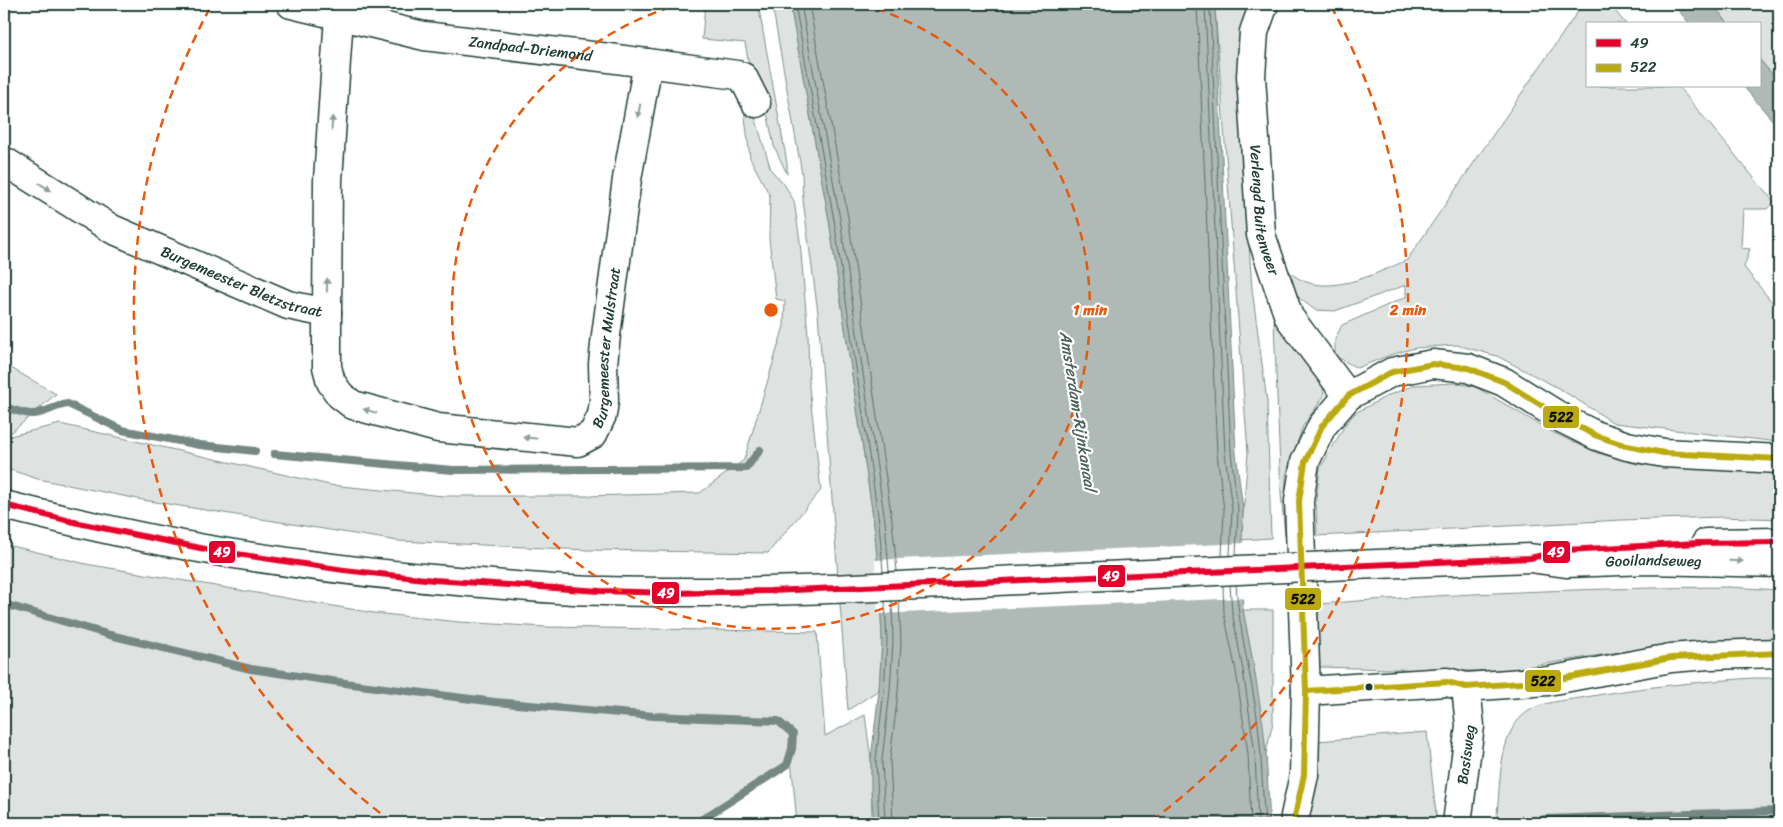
<svg xmlns="http://www.w3.org/2000/svg" width="1783" height="827" font-family="Sriracha,sans-serif">
	<style>
		.green { fill: #dee3e2; stroke: #7e908b }
		.water { fill: #afbab7; stroke: #758883 }
		.pier { fill: #fff }
		.lines { fill: none; stroke-linecap: round; stroke-linejoin: round }
		.shore { stroke: #596f68; stroke-width: 1 }
		.stream { stroke: #758883; stroke-width: 8 }
		.minor-casing { stroke: #1f3d34; stroke-width: 31 }
		.tertiary-casing { stroke: #1f3d34; stroke-width: 31 }
		.primary-casing { stroke: #1f3d34; stroke-width: 31 }
		.minor { stroke: #fff; stroke-width: 28 }
		.tertiary { stroke: #fff; stroke-width: 28 }
		.primary { stroke: #fff; stroke-width: 28 }
		.primary-bridge-casing { stroke: #1f3d34; stroke-width: 31; stroke-linecap: butt }
		.primary-bridge { stroke: #fff; stroke-width: 28 }
		.bus-1-casing { stroke: #fff; stroke-width: 10 }
		.bus-2-casing { stroke: #fff; stroke-width: 10 }
		.bus-1 { stroke: #e4002b; stroke-width: 6 }
		.bus-2 { stroke: #baaa10; stroke-width: 6 }
		.oneway { fill: #8f9e9a }
		.ring { fill: none; stroke: #e8590c; stroke-width: 2.5; stroke-dasharray: 9 6 }
		.bus-dot { fill: #1f3d34; stroke: #fff; stroke-width: 2 }
		.labels { text-anchor: middle; dominant-baseline: central; stroke-width: 4.5; stroke-linejoin: round; paint-order: stroke }
		.street-label { font-size: 15px; fill: #1f3d34; stroke: #fff }
		.water-label { font-size: 16px; font-style: italic; fill: #4a625b; stroke: #fff }
		.centre { fill: #e8590c; stroke: #fff; stroke-width: 2.5 }
		.ring-label { font-size: 15px; text-anchor: middle; font-weight: bold; fill: #e8590c; stroke: #fff; stroke-width: 4.5; stroke-linejoin: round; paint-order: stroke }
		.line-badge { stroke: #fff; stroke-width: 2 }
		.badge-label { font-size: 14px; text-anchor: middle; font-weight: bold; fill: #fff }
		.pale-badge-label { font-size: 14px; text-anchor: middle; font-weight: bold; fill: #111 }
	</style>
	<rect width="100%" height="100%" fill="#fff"/>
	<filter id="ink" filterUnits="userSpaceOnUse"><feTurbulence type="fractalNoise" baseFrequency=".02" numOctaves="2"/><feDisplacementMap in="SourceGraphic" scale="10" xChannelSelector="R" yChannelSelector="G"/><feConvolveMatrix kernelMatrix="1 2 1 2 8 2 1 2 1" color-interpolation-filters="sRGB"/></filter>
	<g filter="url(#ink)">
		<g class="green">
			<path d="M705 4H758L787 163V174L774 146 768 117 752 81 745 43 702 39Z"/>
			<path d="M772 4H790L829 220 874 523 880 591 882 641 879 690 848 710 818 313 803 200 802 174Z"/>
			<path d="M1217 4H1247L1241 40 1243 155 1252 289 1267 401 1271 538 1241 540 1248 453 1215 8Z"/>
			<path d="M1583 4H1609L1626 24H1587V86H1678L1774 202 1767 209H1743L1741 248 1750 249 1744 267 1779 311V442L1614 423 1560 389 1497 356 1457 345 1415 348 1390 355 1357 368 1335 356V339L1342 325 1406 297V285L1335 311 1315 310 1290 291 1280 259C1284 263 1288 270 1292 274 1324 300 1375 274 1407 260Z"/>
			<path d="M1712 4H1779V82L1759 59V24H1729Z"/>
			<path d="M750 100 771 170 784 184 794 201 800 241 808 335 809 387 821 490 768 553 587 550 398 541 143 500 38 479 4 468V364L56 394 6 437 60 424 330 485 444 496H586L700 493 744 460 784 326 785 301 776 299 769 239 770 196 750 158 744 109Z"/>
			<path d="M1274 322 1322 379 1324 396 1303 426 1286 475 1285 536 1281 493Z"/>
			<path d="M1456 383 1476 387 1552 432 1598 453 1637 464 1779 473V519L1723 517 1622 520 1317 536 1316 499 1320 469 1345 425 1355 413 1389 395 1415 385Z"/>
			<path d="M4 544 86 564 374 613 459 622 547 627 817 632 825 736 865 715 871 759 872 823H797L791 759 715 807 693 823H4Z"/>
			<path d="M1730 587 1779 590V639L1687 643 1626 651 1507 670 1469 671 1318 667V604C1455 593 1592 588 1730 587Z"/>
			<path d="M1243 610H1273V722L1266 753 1254 668Z"/>
			<path d="M1753 678H1779V823H1496C1500 794 1498 751 1514 726 1518 719 1526 712 1534 708 1549 701 1569 700 1586 697 1641 687 1697 682 1753 678Z"/>
			<path d="M1427 732 1437 823H1310L1308 780 1317 741Z"/>
		</g>
		<g class="water">
			<path d="M790 4H1217L1215 9 1236 453 1243 510 1241 576 1243 610 1254 668 1263 724 1266 753 1270 823H874L871 791V759L879 690 882 641 880 591 874 523 829 220Z"/>
			<path d="M1673 4H1712L1729 24H1690Z"/>
			<path d="M1759 59 1779 82V128L1743 86H1759Z"/>
		</g>
		<path class="pier" d="M1244 543V598L878 614 875 560Z"/>
		<g class="lines">
			<g class="shore">
				<path d="M795 4 834 220 879 522 883 572"/>
				<path d="M801 4 840 219 885 521 889 571"/>
				<path d="M809 4 848 217 892 520 897 571"/>
				<path d="M1197 4 1217 453 1224 510 1222 556"/>
				<path d="M1205 4 1225 453 1232 510 1230 555"/>
				<path d="M1211 4 1210 9 1231 453 1238 510 1236 555"/>
				<path d="M1230 585 1232 612 1243 670 1255 754 1258 823"/>
				<path d="M1236 585C1239 632 1252 678 1258 724 1262 757 1262 790 1265 823"/>
				<path d="M1223 586 1224 613 1236 671 1248 754 1251 823"/>
				<path d="M879 823 876 759 884 690 887 641 885 602"/>
				<path d="M885 823 882 760 890 691 893 641 892 601"/>
				<path d="M893 823 890 760 898 692 901 642 899 601"/>
			</g>
			<g class="stream">
				<path d="M4 407C12 409 23 414 32 414 45 414 55 405 68 404L122 430 200 445 255 451"/>
				<path d="M274 454 453 470 746 468 760 450"/>
				<path d="M4 604 110 635 251 669 352 684 495 702 654 716 778 721 793 734 792 749 787 765 696 823"/>
				<path d="M1534 823 1545 819 1779 811"/>
			</g>
			<defs>
				<g id="minor">
					<path id="s1" d="M291 4 424 36 609 58 737 75 743 77 756 103"/>
					<path id="s2" d="M1264 4 1254 32 1251 76 1261 235 1289 317 1348 396"/>
					<path id="s3" d="M4 161 112 229 288 305 327 313 328 180 339 16"/>
					<path id="s4" d="M327 313V367L331 382 340 395 353 405 438 428 578 442 593 434 602 415 604 401 603 364 606 335 627 179 648 63"/>
					<path id="s5" d="M1457 823 1470 726 1466 687"/>
				</g>
				<g id="tertiary">
					<path d="M1306 691 1447 682 1466 687 1548 681 1671 658 1709 655 1779 653"/>
					<path d="M1295 823V816L1304 775 1306 691 1299 501 1305 462 1322 426 1348 396 1392 372 1433 364 1468 368 1504 382 1565 420 1597 436 1627 446 1664 453 1779 459"/>
				</g>
				<g id="primary">
					<path d="M4 505C72 522 141 538 210 550 304 566 398 577 493 584 529 587 567 591 604 591 771 596 938 583 1105 576"/>
					<path d="M1706 543 1779 542"/>
					<path id="s6" d="M1352 565 1530 558 1566 563 1648 560 1779 563"/>
				</g>
			</defs>
			<use href="#minor" class="minor-casing"/>
			<use href="#tertiary" class="tertiary-casing"/>
			<use href="#primary" class="primary-casing"/>
			<use href="#minor" class="minor"/>
			<use href="#tertiary" class="tertiary"/>
			<use href="#primary" class="primary"/>
			<defs>
				<path id="primary-bridge" d="M1105 576 1352 565"/>
			</defs>
			<use href="#primary-bridge" class="primary-bridge-casing"/>
			<use href="#primary-bridge" class="primary-bridge"/>
			<defs>
				<path id="bus-1" d="M4 505 83 524 210 550 344 570 434 580 600 591 673 593 770 591 1530 558 1565 550 1699 543 1779 542"/>
				<g id="bus-2">
					<path d="M1306 691 1447 682 1466 687 1548 681 1671 658 1779 653"/>
					<path d="M1295 823V816L1304 775 1306 691 1299 501 1305 462 1322 426 1348 396 1392 372 1433 364 1468 368 1504 382 1565 420 1597 436 1627 446 1664 453 1779 459"/>
				</g>
			</defs>
			<use href="#bus-1" class="bus-1-casing"/>
			<use href="#bus-2" class="bus-2-casing"/>
			<use href="#bus-1" class="bus-1"/>
			<use href="#bus-2" class="bus-2"/>
		</g>
		<defs><path id="oneway-solid" d="M-6-.8H1V-3.2L6.5 0L1 3.2V.8H-6Z" transform="scale(1.25)"/></defs>
		<g class="oneway">
			<use href="#oneway-solid" transform="translate(639 111) rotate(100)"/>
			<use href="#oneway-solid" transform="translate(332 123) rotate(-86)"/>
			<use href="#oneway-solid" transform="translate(45 187) rotate(32)"/>
			<use href="#oneway-solid" transform="translate(327 285) rotate(-89)"/>
			<use href="#oneway-solid" transform="translate(370 411) rotate(-164)"/>
			<use href="#oneway-solid" transform="translate(530 438) rotate(-174)"/>
			<use href="#oneway-solid" transform="translate(1736 561) rotate(1)"/>
		</g>
	</g>
	<g class="ring">
		<path d="M862 4A319 319 0 1 1 680 4"/>
		<path d="M392 822A637 637 0 0 1 211 6M1331 6A637 637 0 0 1 1150 822"/>
	</g>
	<circle class="bus-dot" cx="1369" cy="687" r="4.5"/>
	<g class="labels">
		<g class="street-label">
			<text stroke="none"><textPath href="#s1" startOffset="244">Zandpad-Driemond</textPath></text>
			<text stroke="none"><textPath href="#s2" startOffset="209">Verlengd Buitenveer</textPath></text>
			<text stroke="none"><textPath href="#s3" startOffset="268">Burgemeester Bletzstraat</textPath></text>
			<text stroke="none"><textPath href="#s4" startOffset="436">Burgemeester Mulstraat</textPath></text>
			<text stroke="none"><textPath href="#s6" startOffset="302">Gooilandseweg</textPath></text>
			<text stroke="none"><textPath href="#s5" startOffset="69">Basisweg</textPath></text>
		</g>
		<g class="water-label">
			<text transform="translate(1078 411) rotate(81)">Amsterdam-Rijnkanaal</text>
		</g>
	</g>
	<circle cx="771" cy="310" r="8" class="centre"/>
	<g class="ring-label">
		<text x="1090" y="315">1 min</text>
		<text x="1408" y="315">2 min</text>
	</g>
	<g class="line-badge">
		<rect x="1542" y="405" width="38" height="24" rx="5" fill="#baaa10"/>
		<rect x="208" y="540" width="28" height="24" rx="5" fill="#e4002b"/>
		<rect x="1542" y="540" width="29" height="24" rx="5" fill="#e4002b"/>
		<rect x="1097" y="564" width="29" height="24" rx="5" fill="#e4002b"/>
		<rect x="651" y="581" width="29" height="24" rx="5" fill="#e4002b"/>
		<rect x="1284" y="587" width="38" height="24" rx="5" fill="#baaa10"/>
		<rect x="1524" y="669" width="38" height="24" rx="5" fill="#baaa10"/>
	</g>
	<g class="badge-label">
		<text x="222" y="557">49</text>
		<text x="1556" y="557">49</text>
		<text x="1111" y="581">49</text>
		<text x="666" y="598">49</text>
	</g>
	<g class="pale-badge-label">
		<text x="1561" y="422">522</text>
		<text x="1303" y="604">522</text>
		<text x="1543" y="686">522</text>
	</g>
	<rect width="1783" height="827" fill="none" stroke="#fff" stroke-width="20"/>
	<rect x="10" y="10" width="1763" height="807" fill="none" stroke="#1f3d34" stroke-width="2" filter="url(#ink)"/>
	<rect x="1586" y="22" width="175" height="65" fill="#ffffff" stroke="#a5b1ae"/>
	<rect x="1596" y="39" width="25" height="8" fill="#e4002b" stroke="#a5b1ae"/>
	<text x="1630" y="48" font-size="15" fill="#1f3d34">49</text>
	<rect x="1596" y="64" width="25" height="8" fill="#baaa10" stroke="#a5b1ae"/>
	<text x="1630" y="72" font-size="15" fill="#1f3d34">522</text>
</svg>
